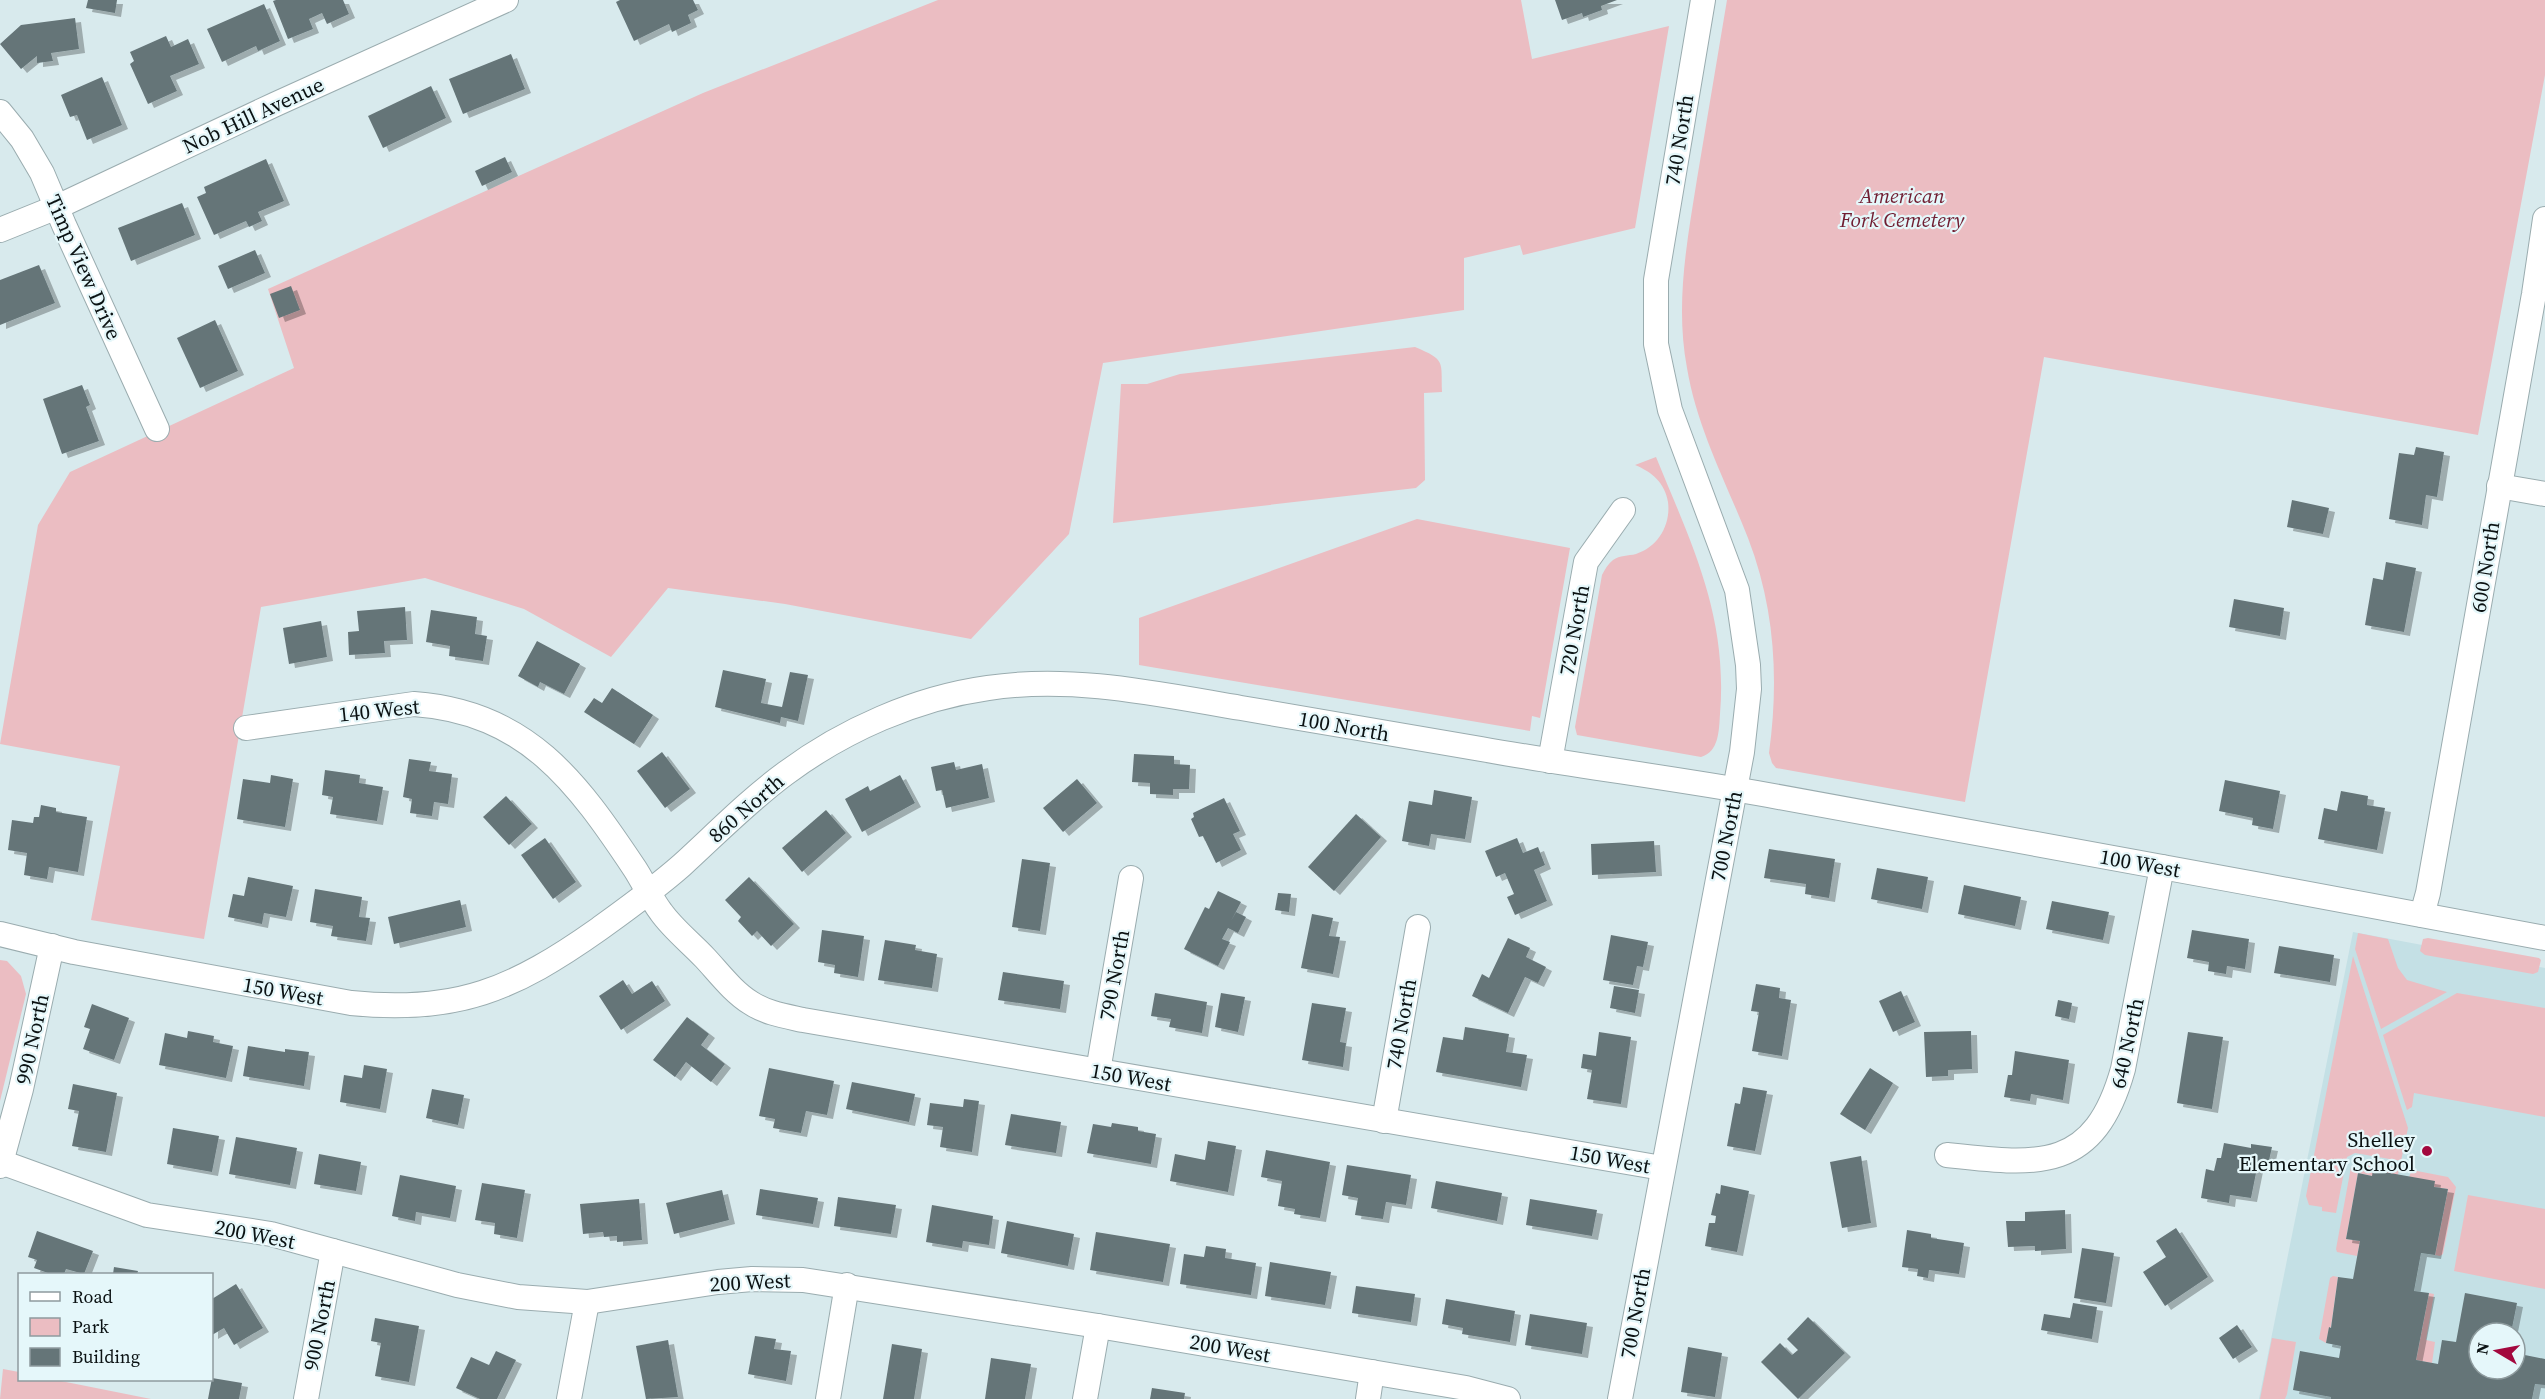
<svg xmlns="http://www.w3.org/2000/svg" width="2545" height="1399" font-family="'Source Serif 4',serif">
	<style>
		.built { fill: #c4e0e5; fill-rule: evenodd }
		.green { fill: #ebbdc2 }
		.building { fill: #657578; filter: url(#shadow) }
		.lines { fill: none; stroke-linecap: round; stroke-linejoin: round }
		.minor-casing { stroke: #9aacaf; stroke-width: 26 }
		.minor { stroke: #fff; stroke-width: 24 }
		.poi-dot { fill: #a3083e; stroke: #e5f7fa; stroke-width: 2 }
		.labels { text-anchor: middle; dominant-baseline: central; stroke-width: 4.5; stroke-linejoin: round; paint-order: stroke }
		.street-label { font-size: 21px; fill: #0b1213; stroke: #e5f7fa }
		.park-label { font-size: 21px; font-style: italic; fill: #701d31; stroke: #e5f7fa }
		.poi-label { font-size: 21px; fill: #0b1213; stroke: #e5f7fa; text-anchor: end }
	</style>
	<defs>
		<filter id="shadow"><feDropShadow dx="6" dy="4" stdDeviation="0" flood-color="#0004"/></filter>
	</defs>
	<rect width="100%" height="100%" fill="#d8eaed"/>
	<path class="built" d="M2353 932 2545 968V1399H2259ZM2479 1333H2515V1369H2479Z"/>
	<g class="green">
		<path d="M938 0H1521L1532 59 1669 26 1635 228 1523 255 1520 245 1464 258V310L1103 363 1069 534 971 639 785 604 668 588 611 657 524 609 425 578 261 607 204 939 91 920 120 766 0 744 38 525 70 472 294 368 268 289 703 93Z"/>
		<path d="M1727 0H2545V75L2478 435 2044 357 1965 802 1776 768 1772 763 1769 753C1779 680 1775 608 1748 538 1726 482 1697 428 1687 368 1675 304 1687 242 1697 179 1707 119 1717 60 1727 0Z"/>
		<path d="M1415 347C1446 360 1441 361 1442 392L1424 393 1425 480 1416 488 1113 523 1121 384H1147L1180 374Z"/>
		<path d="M1656 457C1692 545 1728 616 1720 714 1719 730 1719 752 1701 757L1577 735 1575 727 1602 575C1605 569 1608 564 1613 560 1620 555 1628 556 1636 554 1658 547 1671 525 1668 502 1665 483 1652 472 1635 465Z"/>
		<path d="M1417 519 1570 548 1540 718 1532 716 1530 731 1139 665V618Z"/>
		<path d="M2358 933 2388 939 2398 968 2407 980 2447 992 2381 1029 2355 949Z"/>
		<path d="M2428 938 2539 958 2541 960 2538 972 2533 974 2425 955 2420 951 2423 939Z"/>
		<path d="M2353 956 2408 1128 2401 1161 2355 1153 2347 1157 2336 1213 2322 1211V1207L2309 1205 2306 1196Z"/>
		<path d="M0 960 7 961 21 976 26 994 0 1101Z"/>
		<path d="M2457 993 2545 1008V1117L2414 1093 2412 1107 2407 1110 2383 1035Z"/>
		<path d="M2361 1160 2399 1168 2398 1175 2372 1176 2358 1173 2346 1239 2360 1241 2357 1256 2337 1252 2336 1249 2351 1167Z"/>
		<path d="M2412 1170 2448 1177 2456 1187 2443 1254 2440 1256 2435 1255 2448 1189 2434 1187 2409 1177Z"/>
		<path d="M2468 1195 2545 1209V1289L2454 1271Z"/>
		<path d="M2333 1276 2338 1277 2331 1327 2329 1328 2326 1343 2319 1339 2330 1278Z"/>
		<path d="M2429 1293 2434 1294 2426 1340 2435 1342 2432 1363 2416 1360Z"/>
		<path d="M2272 1338 2296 1342 2287 1394 2285 1399H2260Z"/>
		<path d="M3 1369 19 1372 20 1380H56L151 1399H0Z"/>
	</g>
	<g class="building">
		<path d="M88 0H117L115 13 86 8Z"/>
		<path d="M276 0H343L349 14 327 24 322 13 309 19 313 29 288 39 273 1Z"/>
		<path d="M620 0H693L698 10 688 15 691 23 672 32 669 24 634 41 616 2Z"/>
		<path d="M1555 0H1617L1601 6 1602 10 1583 17 1582 13 1562 20Z"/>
		<path d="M264 4 280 41 258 51 256 46 222 62 207 29Z"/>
		<path d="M75 18 79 49 51 53 53 61 37 63V56L21 69 0 44 21 25Z"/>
		<path d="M166 36 171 47 188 39 199 64 170 76 177 91 148 104 130 64 134 61 130 52Z"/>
		<path d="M511 54 525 89 463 114 449 79Z"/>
		<path d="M102 77 122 125 87 140 77 115 70 117 61 95Z"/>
		<path d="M431 86 446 118 383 148 368 116Z"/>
		<path d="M505 157 512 172 482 186 475 171Z"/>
		<path d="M266 159 284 201 258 212 262 221 249 227 246 221 214 235 197 197 206 193 204 187Z"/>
		<path d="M182 203 195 235 131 261 118 228Z"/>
		<path d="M255 250 265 273 228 289 218 266Z"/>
		<path d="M39 265 55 303 0 325V280Z"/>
		<path d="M291 286 300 310 279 318 270 294Z"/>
		<path d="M215 320 238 371 200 388 177 338Z"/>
		<path d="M82 385 90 405 86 407 99 441 62 454 43 399Z"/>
		<path d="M2416 447 2444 452 2437 497 2426 495 2422 525 2389 519 2399 453 2414 455Z"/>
		<path d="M2292 500 2329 508 2323 534 2287 527Z"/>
		<path d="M2386 562 2416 568 2404 632 2365 625 2373 578 2383 580Z"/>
		<path d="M2234 599 2284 608 2280 636 2229 627Z"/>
		<path d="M405 607 407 640 384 641 385 653 349 655 348 632 359 631 357 611Z"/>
		<path d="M431 610 477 617 475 634 487 636 483 661 449 656 450 646 426 642Z"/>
		<path d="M321 621 327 657 289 664 283 628Z"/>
		<path d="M537 641 580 664 564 694 540 682 538 687 518 676Z"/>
		<path d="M723 670 766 679 761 703 782 707 790 672 808 675 798 721 781 717 780 723 715 707Z"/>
		<path d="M612 688 653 715 634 744 584 712 594 698 602 703Z"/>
		<path d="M662 752 690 789 665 808 637 771Z"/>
		<path d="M1134 754 1174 756V764L1190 765 1189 789H1173V795L1150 794V783L1132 782Z"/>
		<path d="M409 759 431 762 429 771 452 774 448 804 434 802 432 816 410 813 412 799 403 797Z"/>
		<path d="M954 762 956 770 982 764 989 798 946 808 942 790 936 791 931 767Z"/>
		<path d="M325 770 360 775 359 783 383 787 377 821 330 814 333 797 322 795Z"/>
		<path d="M271 775 293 779 285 827 237 819 243 779 270 783Z"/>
		<path d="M900 775 915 803 862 832 845 799 868 786 870 791Z"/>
		<path d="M1077 779 1097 803 1063 832 1043 808Z"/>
		<path d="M2225 780 2280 791 2273 829 2252 825 2253 818 2219 811Z"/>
		<path d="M1434 790 1472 797 1465 839 1431 834 1429 846 1402 841 1409 801 1432 805Z"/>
		<path d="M2341 791 2368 796 2367 805 2385 808 2377 850 2318 839 2324 808 2337 811Z"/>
		<path d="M506 796 532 824 509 845 483 817Z"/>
		<path d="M1224 798 1240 831 1233 834 1241 850 1216 863 1203 836 1199 837 1191 819 1194 817 1193 813Z"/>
		<path d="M41 805 56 808V812L87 817 78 872 49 867 47 879 24 875 27 853 8 850 12 820 33 823 34 817H39Z"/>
		<path d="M826 810 846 833 802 872 782 848Z"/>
		<path d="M1356 814 1381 837 1334 891 1308 867Z"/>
		<path d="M545 838 576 882 553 899 521 855Z"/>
		<path d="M1517 838 1523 853 1538 847 1545 865 1534 870 1547 901 1515 915 1507 897 1514 894 1505 873 1496 877 1485 851Z"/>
		<path d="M1654 841 1656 872 1592 875 1591 844Z"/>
		<path d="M1769 849 1835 859 1829 898 1805 894 1806 884 1764 878Z"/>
		<path d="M1022 859 1050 863 1040 931 1012 927Z"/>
		<path d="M1877 868 1928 877 1922 909 1871 899Z"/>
		<path d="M248 877 293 886 286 917 264 913 262 924 228 917 233 894 244 896Z"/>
		<path d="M749 877 794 924 771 946 757 931 752 936 738 921 741 917 725 900Z"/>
		<path d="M1964 885 2021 897 2015 926 1958 914Z"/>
		<path d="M315 889 362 897 359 917 370 918 366 941 331 936 333 926 310 922Z"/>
		<path d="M1218 891 1241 902 1231 921 1236 912 1246 917 1238 933 1228 928 1222 939 1230 942 1218 966 1184 949 1205 907 1209 909Z"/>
		<path d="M1278 893 1291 894 1289 912 1275 910Z"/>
		<path d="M460 900 466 927 394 944 388 917Z"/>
		<path d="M2052 901 2109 912 2103 940 2046 929Z"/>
		<path d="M1312 914 1333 918 1329 936 1340 937 1333 974 1301 968Z"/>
		<path d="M822 930 864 936 858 977 834 973 835 965 818 962Z"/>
		<path d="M2192 930 2249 939 2245 969 2227 966 2226 974 2208 971 2209 962 2187 958Z"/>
		<path d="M1611 935 1648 942 1643 967 1637 966 1633 985 1603 980Z"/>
		<path d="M1508 938 1530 948 1526 957 1546 967 1538 983 1525 977 1508 1013 1472 996 1482 974 1489 978Z"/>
		<path d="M885 940 916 945 915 950 937 954 932 988 878 980Z"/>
		<path d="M2279 946 2334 955 2330 982 2274 973Z"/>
		<path d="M1003 972 1064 981 1060 1009 998 1000Z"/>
		<path d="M623 980 632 994 652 981 665 1001 621 1030 599 996Z"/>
		<path d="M1756 984 1780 988 1779 998 1791 1000 1782 1056 1752 1051 1759 1012 1751 1011Z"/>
		<path d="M1614 986 1639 990 1635 1013 1610 1008Z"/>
		<path d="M1901 991 1915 1022 1893 1032 1879 1001Z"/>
		<path d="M1155 993 1207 1002 1202 1033 1169 1027 1171 1019 1151 1016Z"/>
		<path d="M1221 993 1245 997 1238 1032 1215 1027Z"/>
		<path d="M2058 1000 2072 1003 2069 1019 2055 1016Z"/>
		<path d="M1312 1003 1346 1008 1340 1042 1346 1043 1343 1067 1302 1060Z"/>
		<path d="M92 1004 129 1018 114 1060 83 1049 90 1029 84 1027Z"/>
		<path d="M687 1017 709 1034 701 1045 725 1064 711 1082 686 1062 675 1077 653 1060Z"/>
		<path d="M1465 1027 1509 1034 1506 1052 1527 1055 1521 1087 1436 1072 1443 1037 1463 1040Z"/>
		<path d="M188 1031 214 1036 213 1042 233 1046 226 1078 159 1065 165 1033 187 1038Z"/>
		<path d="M1971 1031 1972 1069 1948 1070V1076L1926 1077 1924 1032Z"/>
		<path d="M1599 1032 1631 1037 1621 1104 1587 1099 1592 1070 1581 1068 1583 1054 1596 1056Z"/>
		<path d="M2188 1032 2223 1037 2212 1109 2177 1103Z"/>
		<path d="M248 1046 285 1052V1049L309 1052 304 1086 243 1076Z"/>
		<path d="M2015 1051 2069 1060 2063 1100 2031 1094 2030 1101 2004 1097 2008 1075H2012Z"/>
		<path d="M364 1065 387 1069 380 1109 340 1102 344 1075 362 1078Z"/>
		<path d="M769 1068 834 1081 827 1115 806 1111 801 1133 773 1128 775 1119 759 1116Z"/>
		<path d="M1870 1068 1893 1083 1865 1130 1840 1114Z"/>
		<path d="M852 1082 915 1094 909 1122 846 1109Z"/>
		<path d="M73 1084 117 1093 106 1152 72 1146 79 1111 68 1109Z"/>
		<path d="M1743 1087 1767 1091 1755 1151 1727 1146 1735 1103 1740 1104Z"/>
		<path d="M432 1089 464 1095 458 1125 426 1118Z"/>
		<path d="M964 1099 979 1101 972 1152 940 1147 943 1127 927 1125 930 1103 963 1107Z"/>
		<path d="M1011 1114 1061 1122 1056 1153 1005 1145Z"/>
		<path d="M1112 1123 1138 1127V1131L1156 1134 1151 1164 1087 1153 1093 1124 1111 1127Z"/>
		<path d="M173 1128 219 1136 212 1172 167 1164Z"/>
		<path d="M236 1137 297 1148 290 1185 229 1174Z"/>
		<path d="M1208 1141 1236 1146 1228 1192 1170 1181 1175 1154 1205 1160Z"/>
		<path d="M2224 1143 2251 1148V1144L2272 1147 2268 1165 2258 1163 2251 1198 2230 1195 2229 1203 2201 1198 2206 1169 2214 1171 2217 1158H2221Z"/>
		<path d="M1266 1150 1330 1162 1320 1218 1294 1214 1295 1209 1278 1206 1282 1181 1261 1177Z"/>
		<path d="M319 1154 361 1162 356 1191 314 1184Z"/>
		<path d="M1861 1156 1871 1223 1842 1228 1830 1162Z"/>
		<path d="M1347 1165 1411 1175 1406 1205 1386 1202 1383 1219 1355 1215 1358 1198 1342 1195Z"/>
		<path d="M2373 1170 2435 1181 2434 1187 2448 1189 2435 1255 2421 1253 2414 1291 2429 1293 2416 1360 2438 1364 2442 1340 2456 1342 2465 1293 2517 1303 2511 1333H2479V1369H2515V1353L2545 1359V1385L2535 1384 2532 1399H2331V1397L2293 1390 2300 1351 2339 1358 2341 1346 2326 1343 2329 1327 2331 1328 2338 1277 2353 1279 2360 1241 2346 1239 2349 1223 2358 1173 2372 1176Z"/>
		<path d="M400 1175 456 1186 450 1218 416 1212 415 1221 392 1216Z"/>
		<path d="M1436 1181 1502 1193 1497 1221 1431 1208Z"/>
		<path d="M482 1183 525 1190 517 1238 494 1234 495 1223 475 1220Z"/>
		<path d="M1721 1185 1749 1191 1737 1252 1705 1246 1709 1223H1715L1716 1216 1711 1215 1716 1193 1720 1194Z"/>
		<path d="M760 1189 818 1198 813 1224 756 1215Z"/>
		<path d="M722 1190 729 1220 674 1234 666 1203Z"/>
		<path d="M838 1197 896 1205 891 1234 834 1226Z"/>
		<path d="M639 1199 642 1240 617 1242V1236L604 1237 603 1232 583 1234 580 1204Z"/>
		<path d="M1530 1199 1597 1210 1592 1236 1526 1225Z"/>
		<path d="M932 1205 993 1216 989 1245 963 1241 962 1248 926 1242Z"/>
		<path d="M2065 1210 2066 1249 2035 1251V1246L2008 1247 2006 1221H2025V1212Z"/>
		<path d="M1007 1221 1074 1234 1068 1266 1001 1253Z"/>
		<path d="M2176 1228 2208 1277 2165 1306 2143 1272 2166 1257 2156 1241Z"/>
		<path d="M1907 1230 1931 1234V1238L1964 1243 1959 1274 1929 1270 1928 1278 1917 1276 1918 1269 1902 1267Z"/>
		<path d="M37 1231 93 1251 84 1274 66 1269 64 1274H48V1273L34 1268 37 1260 28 1257Z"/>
		<path d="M1096 1232 1170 1244 1163 1282 1090 1270Z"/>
		<path d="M1206 1246 1226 1249 1225 1258 1256 1263 1251 1295 1180 1284 1184 1254 1204 1257Z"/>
		<path d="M2082 1248 2114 1253 2106 1303 2074 1298Z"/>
		<path d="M1270 1262 1331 1272 1325 1305 1265 1296Z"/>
		<path d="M114 1267 138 1271 137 1274H113Z"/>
		<path d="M236 1284 263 1328 234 1345 224 1328 212 1335V1299Z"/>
		<path d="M1356 1286 1415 1294 1411 1322 1352 1313Z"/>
		<path d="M1446 1299 1515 1311 1510 1342 1462 1334 1463 1328 1442 1324Z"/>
		<path d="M2073 1303 2097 1307 2092 1339 2041 1330 2044 1314 2070 1318Z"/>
		<path d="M1530 1314 1587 1323 1582 1354 1525 1345Z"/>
		<path d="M1808 1317 1845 1353 1798 1399 1761 1362 1780 1343 1792 1355 1798 1350 1787 1339Z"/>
		<path d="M375 1318 419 1326 409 1382 375 1376 381 1343 371 1341Z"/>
		<path d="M2237 1325 2252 1347 2233 1359 2219 1338Z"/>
		<path d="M755 1336 776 1339 774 1349 791 1351 786 1381 748 1374Z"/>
		<path d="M668 1340 678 1397 646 1399 636 1346Z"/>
		<path d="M892 1344 922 1349 914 1399H883Z"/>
		<path d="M1688 1347 1722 1353 1715 1397 1681 1392Z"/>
		<path d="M496 1351 516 1360 497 1399H480L456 1388 471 1357 489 1365Z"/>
		<path d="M991 1358 1031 1364 1025 1399H985Z"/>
		<path d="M212 1378 242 1383 239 1399H208Z"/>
		<path d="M1152 1388 1185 1393 1184 1399H1150Z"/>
	</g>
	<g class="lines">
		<defs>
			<g id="minor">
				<path d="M0 112 22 139 42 173 64 225 157 429"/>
				<path d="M0 230 57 207 276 104 506 0"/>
				<path d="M2499 486 2545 494"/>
				<path d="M246 728 414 704C527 712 577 782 635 869 644 883 651 899 661 912 673 929 691 943 705 958 719 973 733 992 751 1003 766 1013 785 1016 803 1020L1662 1168"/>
				<path d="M1550 761 1586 562 1623 510"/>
				<path d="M2422 915 2428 893 2534 294 2545 219"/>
				<path d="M0 934 74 952 351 1003C457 1014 514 989 599 929 628 908 656 888 682 865 716 834 749 800 786 773 844 730 916 698 988 688 1072 675 1158 694 1241 708 1321 722 1401 735 1481 749 1577 766 1673 778 1768 795 2028 841 2286 890 2545 938"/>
				<path d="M1098 1071 1131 878"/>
				<path d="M1384 1121 1418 927"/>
				<path d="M1947 1155C2038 1165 2094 1173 2123 1069L2162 867"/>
				<path d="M1 1162 147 1215 271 1234 457 1285 518 1297 587 1302 718 1282 752 1279 803 1280 1098 1326 1466 1388 1508 1399"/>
				<path d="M0 1166 21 1089 52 946"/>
				<path d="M306 1399 333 1251"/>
				<path d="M569 1399 587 1302"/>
				<path d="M828 1399 847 1285"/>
				<path d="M1085 1399 1098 1326"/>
				<path d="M1368 1399 1372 1372"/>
				<path d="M1620 1399 1742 752 1749 689 1748 665 1737 590 1670 410 1656 344V280L1703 0"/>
			</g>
		</defs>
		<use href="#minor" class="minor-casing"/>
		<use href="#minor" class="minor"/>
	</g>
	<circle class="poi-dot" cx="2427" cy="1151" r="6"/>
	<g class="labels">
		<g class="street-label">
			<text transform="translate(253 115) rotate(-25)">Nob Hill Avenue</text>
			<text transform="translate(1679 140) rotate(-81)">740 North</text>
			<text transform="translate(84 267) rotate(66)">Timp View Drive</text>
			<text transform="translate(2485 567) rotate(-81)">600 North</text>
			<text transform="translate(1574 630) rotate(-80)">720 North</text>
			<text transform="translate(379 710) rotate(-6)">140 West</text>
			<text transform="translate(1344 726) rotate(10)">100 North</text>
			<text transform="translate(746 808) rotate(-41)">860 North</text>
			<text transform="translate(1726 836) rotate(-79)">700 North</text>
			<text transform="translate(2140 863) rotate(10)">100 West</text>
			<text transform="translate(1114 975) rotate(-80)">790 North</text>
			<text transform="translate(283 991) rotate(10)">150 West</text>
			<text transform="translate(1401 1024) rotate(-80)">740 North</text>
			<text transform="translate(32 1039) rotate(-78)">990 North</text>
			<text transform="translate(2127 1043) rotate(-78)">640 North</text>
			<text transform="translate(1131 1077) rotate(10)">150 West</text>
			<text transform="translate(1610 1159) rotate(10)">150 West</text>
			<text transform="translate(255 1234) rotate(11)">200 West</text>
			<text transform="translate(750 1282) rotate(-3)">200 West</text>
			<text transform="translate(1635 1313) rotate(-80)">700 North</text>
			<text transform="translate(319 1325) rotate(-79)">900 North</text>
			<text transform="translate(1230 1348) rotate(10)">200 West</text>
		</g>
		<g class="park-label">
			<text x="1902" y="195">American<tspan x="1902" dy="24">Fork Cemetery</tspan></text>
		</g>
		<g class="poi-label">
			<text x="2415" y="1139">Shelley<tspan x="2415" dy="24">Elementary School</tspan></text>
		</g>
	</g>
	<rect x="18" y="1273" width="195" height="108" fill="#e5f7fa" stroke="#8e9b9e" stroke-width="1.5"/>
	<rect x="30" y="1292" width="30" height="9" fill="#ffffff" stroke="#8e9b9e" stroke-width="1.5"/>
	<text x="72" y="1303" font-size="18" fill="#0b1213">Road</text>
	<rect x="30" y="1318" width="30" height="18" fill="#ebbdc2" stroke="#8e9b9e" stroke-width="1.5"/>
	<text x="72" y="1333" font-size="18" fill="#0b1213">Park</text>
	<rect x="30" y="1348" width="30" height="18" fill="#657578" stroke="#8e9b9e" stroke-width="1.5"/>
	<text x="72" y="1363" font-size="18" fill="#0b1213">Building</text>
	<g transform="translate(2497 1351) rotate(280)"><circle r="28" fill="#e5f7fa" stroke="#8e9b9e" stroke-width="1.5"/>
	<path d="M0-4.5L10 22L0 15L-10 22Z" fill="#a3083e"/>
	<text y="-9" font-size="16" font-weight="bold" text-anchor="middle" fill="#0b1213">N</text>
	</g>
</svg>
